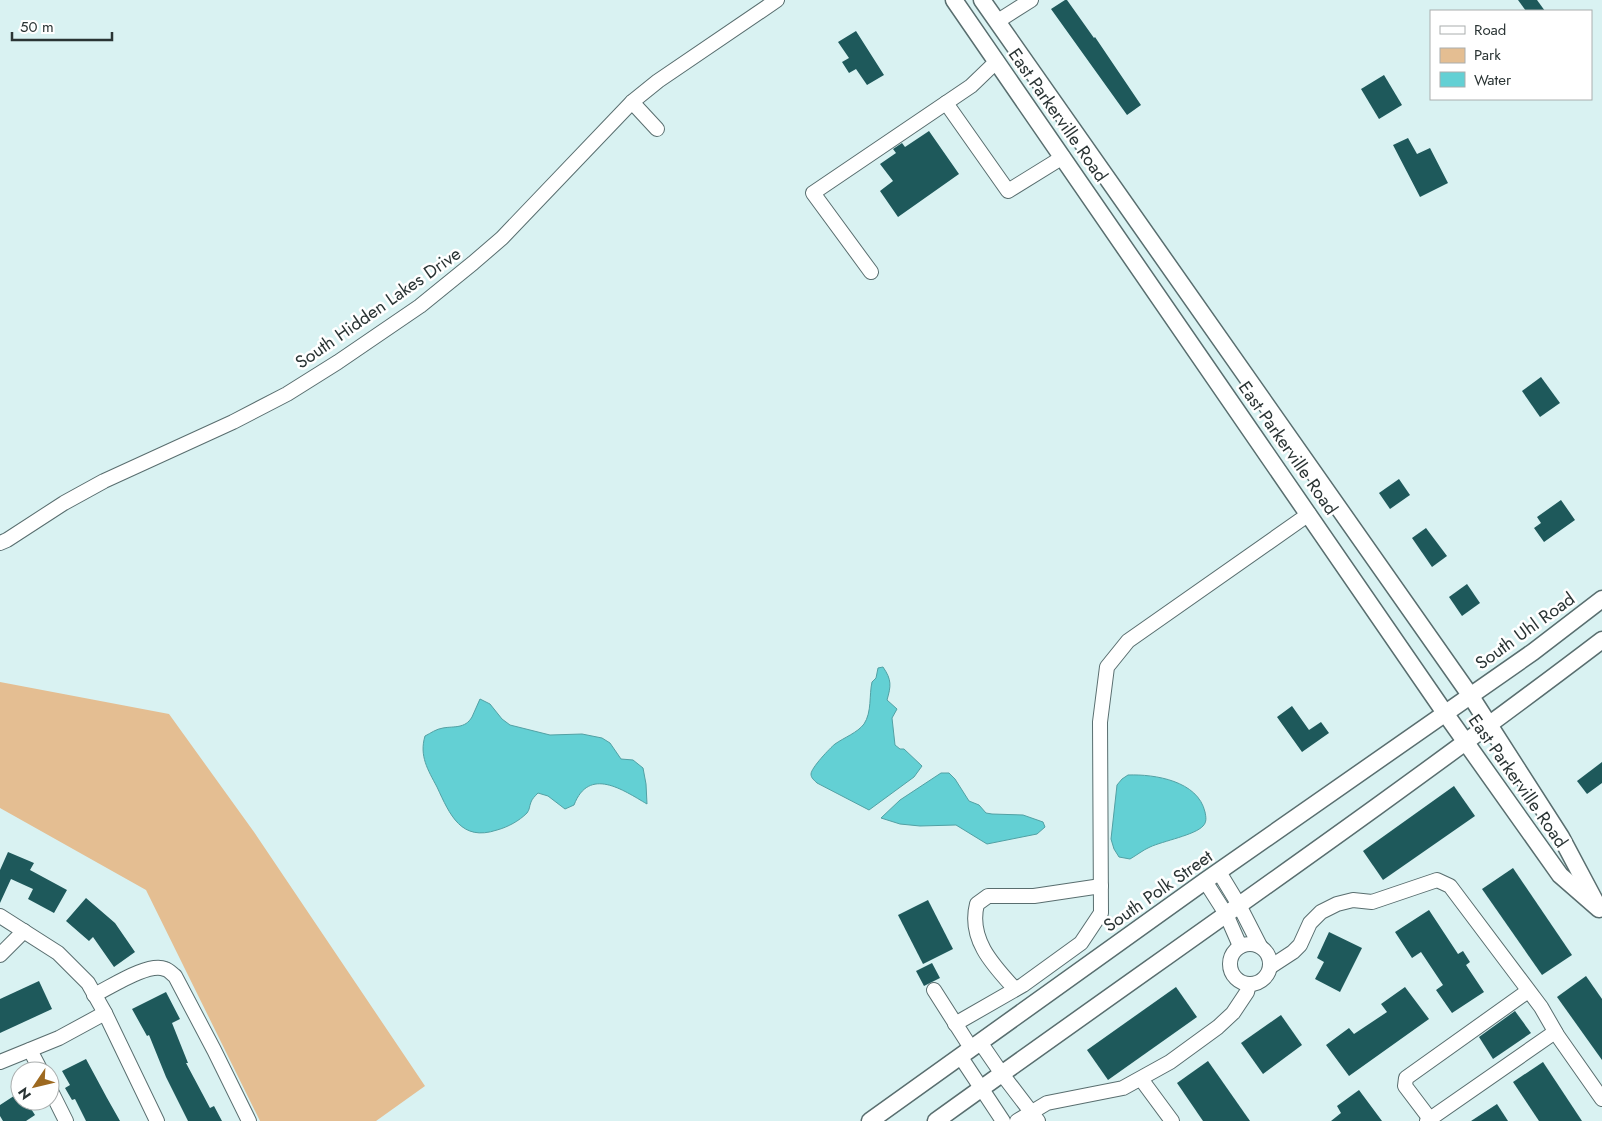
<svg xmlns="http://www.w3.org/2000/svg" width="1602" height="1121" font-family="Jost,sans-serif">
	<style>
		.green { fill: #e4be92 }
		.water { fill: #63d0d4; stroke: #52a1a4 }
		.building { fill: #1e595b }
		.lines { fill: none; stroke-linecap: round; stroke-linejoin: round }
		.minor-casing { stroke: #596e6f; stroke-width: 16 }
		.major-casing { stroke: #596e6f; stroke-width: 19 }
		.minor { stroke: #fff; stroke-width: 14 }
		.major { stroke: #fff; stroke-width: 16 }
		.labels { text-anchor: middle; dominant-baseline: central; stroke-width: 5; stroke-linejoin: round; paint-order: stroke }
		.street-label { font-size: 18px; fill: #2a3434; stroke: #fff }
	</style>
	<rect width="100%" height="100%" fill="#d9f2f2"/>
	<path class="green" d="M0 682 169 714 254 832 425 1086 376 1121H260L146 890 0 808Z"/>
	<g class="water">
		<path d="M883 667C892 680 891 686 887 700L897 709 892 718 895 745 900 749H904L922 766 914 777 869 810 817 783C814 780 811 778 811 774 811 768 830 748 835 744 845 737 857 733 864 724 872 712 869 695 872 682L876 678 878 668Z"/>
		<path d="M480 699 490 704 502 719 510 725 550 735 582 734 602 738 610 743 621 759 633 760 643 768 646 784 647 804C623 790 589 766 574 805L565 809 548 796 538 793C535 796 532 799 531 802 529 807 530 809 527 813 519 821 508 827 497 830 461 842 450 815 437 787 428 770 419 756 425 736 431 733 436 729 443 728 454 726 465 729 472 717 475 711 477 705 480 699Z"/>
		<path d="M941 773H949L955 779 969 801 979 805 986 813 992 814 1023 815 1043 822 1045 827 1037 834 987 844 956 825 920 826 900 824 881 818 900 800Z"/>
		<path d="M1128 775C1155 774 1198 781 1205 812 1206 817 1207 822 1203 826 1195 835 1163 841 1150 847 1143 850 1137 855 1130 859L1119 857 1114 849 1111 839 1117 785 1122 779Z"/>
	</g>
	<g class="building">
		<path d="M1065 0H1067L1094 38 1095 37 1141 105 1127 115 1051 9Z"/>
		<path d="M1518 0H1537L1545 11H1526Z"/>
		<path d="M856 31 884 75 867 85 856 69 849 73 842 62 849 58 838 42Z"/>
		<path d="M1384 75 1402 105 1379 119 1361 89Z"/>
		<path d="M929 131 959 174 898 217 880 191 893 181 880 164 896 153 893 149 902 143 905 147Z"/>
		<path d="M1408 138 1417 154 1430 148 1448 183 1420 197 1393 145Z"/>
		<path d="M1541 377 1560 403 1540 417 1522 391Z"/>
		<path d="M1399 479 1410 495 1390 509 1379 493Z"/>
		<path d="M1561 500 1575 520 1544 542 1534 528 1541 523 1537 517Z"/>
		<path d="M1426 528 1447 556 1432 567 1412 538Z"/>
		<path d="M1467 584 1480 603 1462 616 1449 597Z"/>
		<path d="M1292 706 1309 730 1321 722 1329 733 1302 752 1277 717Z"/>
		<path d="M1602 762V783L1587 794 1577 781Z"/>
		<path d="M1454 786 1475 816 1383 880 1363 851Z"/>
		<path d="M8 852 34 863 30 870 67 890 54 913 28 899 33 889 11 879 0 903V870Z"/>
		<path d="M1513 868 1572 955 1542 975 1482 889Z"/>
		<path d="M86 898 115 923 135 952 114 967 93 937 89 941 66 921Z"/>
		<path d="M928 900 953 949 923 964 898 915Z"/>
		<path d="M1429 910 1458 954 1463 951 1470 962 1466 965 1484 992 1452 1013 1436 990 1443 985 1421 952 1412 958 1395 932Z"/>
		<path d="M1329 932 1362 948 1340 992 1315 979 1324 962 1317 958Z"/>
		<path d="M932 963 940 978 924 986 916 971Z"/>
		<path d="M1586 976 1602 999V1060L1557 997Z"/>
		<path d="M39 981 52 1009 0 1033V999Z"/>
		<path d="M1176 987 1197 1017 1108 1080 1087 1050Z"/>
		<path d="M1405 987 1429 1019 1349 1076 1326 1045 1349 1028 1354 1034 1387 1012 1381 1004Z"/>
		<path d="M166 992 180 1019 172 1023 188 1063H186L210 1108 214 1106 222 1121H188L166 1077 149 1035 147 1036 132 1009Z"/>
		<path d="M1515 1011 1531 1033 1493 1059 1479 1037Z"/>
		<path d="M1281 1015 1302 1045 1263 1074 1241 1043Z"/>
		<path d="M86 1059 107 1098 120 1121H86L75 1099 72 1100 65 1088 70 1085 62 1071Z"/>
		<path d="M1208 1061 1250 1121H1203L1177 1083Z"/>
		<path d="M1543 1062 1582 1121H1539L1513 1082Z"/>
		<path d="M1359 1090 1382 1121H1331L1341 1113 1337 1106Z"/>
		<path d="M20 1092V1101H26L35 1115 26 1121H3L0 1116V1105Z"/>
		<path d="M1497 1104 1508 1121H1471Z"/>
	</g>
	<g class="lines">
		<defs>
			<g id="minor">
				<path d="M998 21 1031 0"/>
				<path d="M632 102 657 129"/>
				<path d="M946 103 1008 191 1063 157"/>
				<path d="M871 272 813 193 971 86 997 61"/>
				<path d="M0 543 7 540 64 503 104 481 233 422 287 394 338 362 420 306 473 263 502 238 632 102 658 81 777 0"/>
				<path d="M1219 872 1239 905 1260 946"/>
				<path d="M1205 881 1226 914 1240 946"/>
				<path d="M0 916 58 953 88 983 105 1013 157 1121"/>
				<circle cx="1250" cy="964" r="20"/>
				<path d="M0 955 24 931"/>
				<path d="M1270 967 1293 952 1300 945 1310 923 1321 912 1337 904 1353 900 1372 902 1437 880 1450 886 1541 1007 1556 1033"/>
				<path d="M1015 989C993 965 968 939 977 904L988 896H1034L1101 886"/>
				<path d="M934 990 971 1048"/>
				<path d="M94 995C111 987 148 962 165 969 169 970 172 974 175 976L214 1050 249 1121"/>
				<path d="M955 1024 1023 985 1081 943 1101 913 1100 722 1107 667 1128 641 1309 514"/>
				<path d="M980 1042 1002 1074 1038 1121"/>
				<path d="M30 1050 41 1071"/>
				<path d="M960 1056 1003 1121"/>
				<path d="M0 1062 59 1038 105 1013"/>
				<path d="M1141 1079 1172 1121"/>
				<path d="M50 1089 66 1121"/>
				<path d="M1430 1119 1405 1086 1406 1078 1528 991"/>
				<path d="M1017 1121 1047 1103 1123 1088 1170 1062 1218 1027 1233 1013 1247 992 1249 984"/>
				<path d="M1427 1121 1555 1032 1602 1099"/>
			</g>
			<g id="major">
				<path d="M954 0 1445 713 1560 875 1599 909"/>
				<path d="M982 0 1470 695 1561 837 1595 901"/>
				<path d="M870 1121 1205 881 1533 652 1602 599"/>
				<path d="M936 1121C1158 961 1384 806 1602 640"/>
			</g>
		</defs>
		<use href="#minor" class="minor-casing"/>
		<use href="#major" class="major-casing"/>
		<use href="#minor" class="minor"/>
		<use href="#major" class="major"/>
	</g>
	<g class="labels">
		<g class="street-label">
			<text transform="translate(1058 115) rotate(55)">East Parkerville Road</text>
			<text transform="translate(378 308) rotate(-35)">South Hidden Lakes Drive</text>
			<text transform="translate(1288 448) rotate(55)">East Parkerville Road</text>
			<text transform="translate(1525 631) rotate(-36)">South Uhl Road</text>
			<text transform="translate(1518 781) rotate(55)">East Parkerville Road</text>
			<text transform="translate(1158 891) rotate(-35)">South Polk Street</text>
		</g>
	</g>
	<rect x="1430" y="10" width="162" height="90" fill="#ffffff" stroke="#aaaeae"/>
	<rect x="1440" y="26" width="25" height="8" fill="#ffffff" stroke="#aaaeae"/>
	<text x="1474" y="35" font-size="15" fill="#2a3434">Road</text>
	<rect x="1440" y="48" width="25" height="15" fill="#e4be92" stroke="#aaaeae"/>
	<text x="1474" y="60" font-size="15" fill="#2a3434">Park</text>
	<rect x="1440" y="72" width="25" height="15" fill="#63d0d4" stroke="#aaaeae"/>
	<text x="1474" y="85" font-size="15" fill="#2a3434">Water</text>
	<g transform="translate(35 1086) rotate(235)"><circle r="24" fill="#ffffff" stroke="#aaaeae"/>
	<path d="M0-4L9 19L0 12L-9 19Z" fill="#9d6920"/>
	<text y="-8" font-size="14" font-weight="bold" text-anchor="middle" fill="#2a3434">N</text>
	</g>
	<path d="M12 32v8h100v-8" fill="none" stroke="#2a3434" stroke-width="2.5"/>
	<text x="20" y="32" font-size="15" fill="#2a3434" stroke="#ffffff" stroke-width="4" paint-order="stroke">50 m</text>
</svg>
